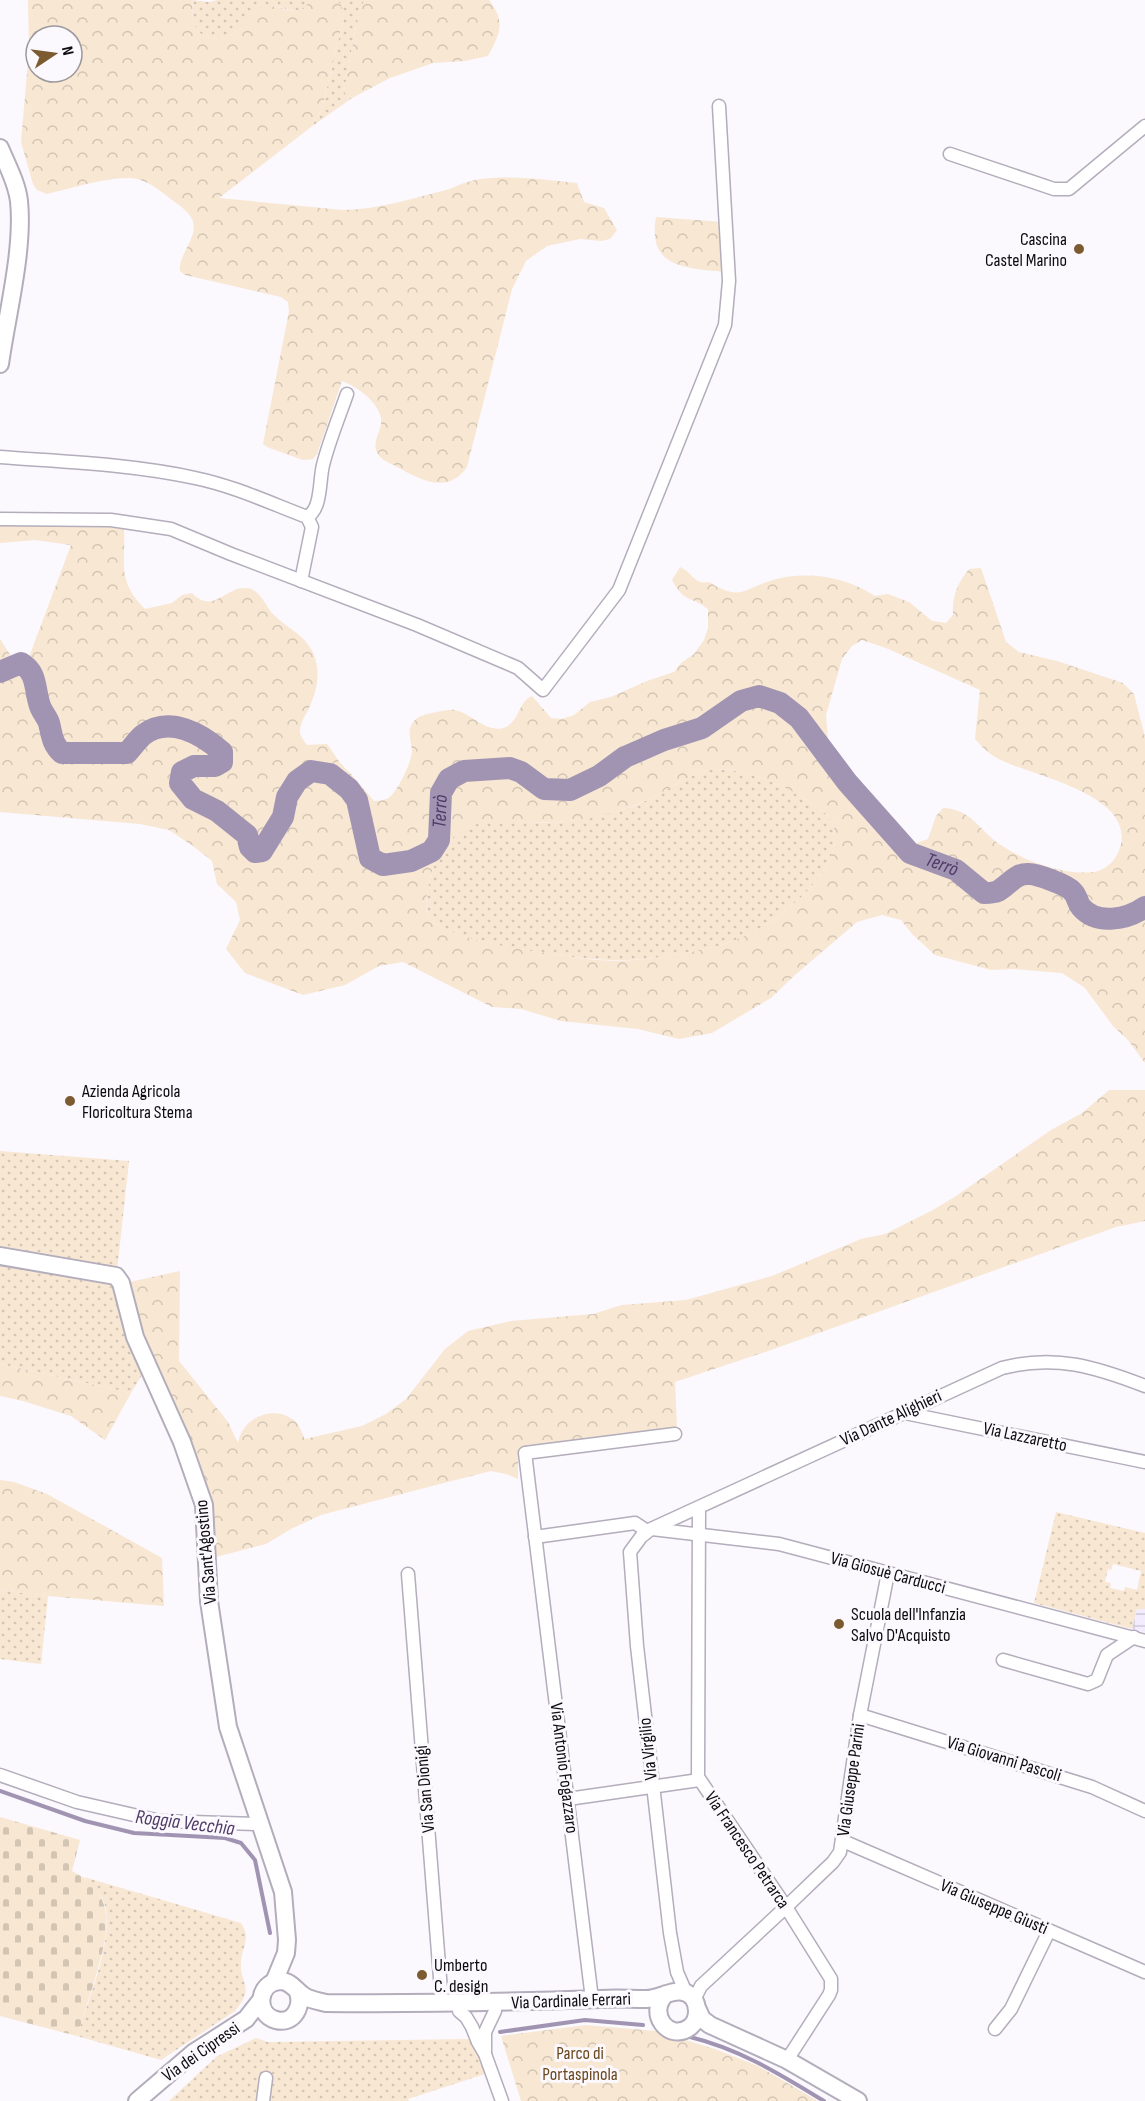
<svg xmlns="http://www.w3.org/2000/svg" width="1145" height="2101" font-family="'Sofia Sans Condensed',sans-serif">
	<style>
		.industrial { fill: url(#industrial-grid) }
		.grass { fill: url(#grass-dots); fill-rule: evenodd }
		.forest { fill: url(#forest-crowns); fill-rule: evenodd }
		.cemetery { fill: url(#cemetery-stones) }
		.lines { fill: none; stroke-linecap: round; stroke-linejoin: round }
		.stream { stroke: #a194b2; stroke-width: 4 }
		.river { stroke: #a194b2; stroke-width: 22 }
		.street-casing { stroke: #b3adbc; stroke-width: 15 }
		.secondary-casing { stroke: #b3adbc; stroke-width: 20 }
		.street { stroke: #fff; stroke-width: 12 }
		.secondary { stroke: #fff; stroke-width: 16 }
		.poi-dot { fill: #7c5b31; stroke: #fbf8fe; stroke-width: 2 }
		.labels { text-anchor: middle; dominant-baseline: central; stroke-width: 6; stroke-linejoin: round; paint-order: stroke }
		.poi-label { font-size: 18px; fill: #0d0b0f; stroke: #fbf8fe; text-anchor: start }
		.street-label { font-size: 18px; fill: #0d0b0f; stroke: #fbf8fe }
		.park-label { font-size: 18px; fill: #6a481b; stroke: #fbf8fe }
		.water-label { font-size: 20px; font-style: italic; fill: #503b67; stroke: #fbf8fe }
	</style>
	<defs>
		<pattern id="industrial-grid" width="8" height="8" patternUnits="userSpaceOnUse" patternTransform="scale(1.5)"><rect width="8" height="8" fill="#f3ecfe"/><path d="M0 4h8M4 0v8" fill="none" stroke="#cfc9d8"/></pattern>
		<pattern id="grass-dots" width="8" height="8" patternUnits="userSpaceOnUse" patternTransform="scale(1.5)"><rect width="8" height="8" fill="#f8e7d3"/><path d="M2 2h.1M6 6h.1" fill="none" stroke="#d3c5b4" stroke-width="1.8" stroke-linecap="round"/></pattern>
		<pattern id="forest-crowns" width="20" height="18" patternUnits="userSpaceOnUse" patternTransform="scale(1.5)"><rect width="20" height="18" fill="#f8e7d3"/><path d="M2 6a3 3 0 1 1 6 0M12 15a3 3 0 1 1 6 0" fill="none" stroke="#d3c5b4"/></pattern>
		<pattern id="cemetery-stones" width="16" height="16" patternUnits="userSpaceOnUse" patternTransform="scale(1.5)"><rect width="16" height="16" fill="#f8e7d3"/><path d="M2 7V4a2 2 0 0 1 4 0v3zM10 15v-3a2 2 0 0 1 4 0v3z" fill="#d3c5b4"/></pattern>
	</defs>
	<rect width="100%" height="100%" fill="#fbf8fe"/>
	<path class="industrial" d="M1137 1608 1145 1609V1633L1132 1629Z"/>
	<g class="grass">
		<path d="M192 0 209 2 217 0H311C296 21 288 4 270 7 255 9 250 19 241 28 228 41 200 44 194 23 192 16 193 7 192 0Z"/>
		<path d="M336 0H365L359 10 344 91 347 96 352 98 311 127 322 109 344 16 341 5Z"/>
		<path d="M714 769C746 770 775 781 802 797 811 803 828 812 832 822 851 868 775 925 738 939 725 945 710 948 696 951 651 960 620 963 574 957 544 953 446 942 429 917 422 907 430 876 434 865 442 845 458 828 479 823 492 819 510 822 523 823 552 823 583 821 611 813 627 809 642 803 657 795 676 785 692 773 714 769Z"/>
		<path d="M0 1151 129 1161 117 1271 0 1250Z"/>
		<path d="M0 1262 110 1282 129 1340 143 1373 131 1393 0 1364Z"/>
		<path d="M1056 1512 1145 1533V1609H1137L1132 1629 1034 1603ZM1113 1564 1141 1571 1137 1590 1125 1587 1124 1591 1110 1588 1111 1583 1105 1582 1108 1569 1111 1570Z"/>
		<path d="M0 1590 48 1596 41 1664 0 1659Z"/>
		<path d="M84 1877 241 1923C251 1939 243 1944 241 1961 239 1984 256 1986 235 2011L161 2060 77 2036C87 2003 119 1929 102 1898 97 1890 89 1883 84 1877Z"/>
		<path d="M256 2038 268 2042 469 2039 491 2072 408 2099 409 2101H169L216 2057Z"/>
	</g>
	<g class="forest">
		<path d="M28 0H192C193 7 192 16 194 23 200 44 228 41 241 28 247 22 251 12 260 8 281 0 295 23 311 0H336L341 5 344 16 322 109 311 127 219 198 343 210C381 209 410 199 446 190 453 188 460 184 468 182 498 173 545 180 577 183L584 202 604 208 617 230 610 239 601 241 580 239 547 246 526 261 512 289 467 467C447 495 421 480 397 467 391 463 382 461 378 454 370 443 383 430 381 418 377 400 357 387 342 381L317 454 313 459 303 460 267 447 263 444 289 311 288 302 281 297 185 275 180 271C178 254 200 236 192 219 189 212 179 205 172 200 162 192 150 182 137 179 117 174 68 189 47 194L37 190 33 184 21 142 29 50ZM36 36H72V72H36Z"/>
		<path d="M365 0H489C506 22 500 34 488 56L465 61 433 63 390 78 352 98 347 96 344 91 359 10Z"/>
		<path d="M656 217 723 222 726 272C687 268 647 269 656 217Z"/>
		<path d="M0 515 124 528C126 564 116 580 145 609L172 603 182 595 192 593C213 615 225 587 246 588 258 588 265 604 271 612 282 625 300 632 309 646 321 663 319 685 311 703 308 713 299 722 300 733 301 737 304 741 307 745L327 744 340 763 351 774 374 801C378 801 384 800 387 799 397 794 412 761 412 751 411 740 406 729 415 720 419 716 426 714 432 713 439 712 448 709 455 710 471 713 488 735 506 727 520 720 518 702 532 696L551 718 562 719 574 715 590 702 611 697 647 681 674 672 681 663 694 654 704 640 708 628V609C690 595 685 604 672 580L680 567C692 572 694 585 709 582 742 602 742 589 773 580 806 570 847 577 875 596L888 594 909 602 932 621 946 623 953 615C952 596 957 584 969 569L981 568 1006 642 1019 652 1057 661 1123 683 1134 694 1145 737V1063L1128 1040 1113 1026 1085 988 1062 973 1014 969 991 970 935 955 912 934 901 920 882 915 857 922 795 975 771 998 712 1033 679 1039 638 1029 561 1021 521 1009 492 1007 403 962 379 966 345 985 303 995 245 973 226 949 240 920 236 902 217 884 212 861 193 846 169 830 140 824 0 812V639L11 656 21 658 29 657 71 545 35 540 0 543ZM862 640 886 648 980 690 975 739C983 748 991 756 1003 761 1038 777 1143 797 1118 853 1113 863 1105 870 1094 872 1063 876 1020 860 995 841 977 826 969 809 943 808L936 816 928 839 914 844 838 761 828 739 826 715 842 659 852 646ZM714 769C746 770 775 781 802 797 811 803 828 812 832 822 851 868 775 925 738 939 725 945 710 948 696 951 654 959 621 964 579 958 548 953 446 942 429 917 423 908 428 889 430 879 434 859 447 838 466 828 486 819 507 823 528 823 549 822 571 822 592 818 614 813 636 806 657 795 678 784 690 774 714 769Z"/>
		<path d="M1109 1090H1145V1221L1116 1227 771 1350 675 1382 677 1427 523 1448 518 1451V1479L506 1474 491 1471 436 1485 321 1515 291 1529 266 1544 212 1558 211 1522 141 1335 125 1283 180 1271 179 1361 228 1422 238 1443C239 1439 240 1434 243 1430 254 1412 281 1407 296 1422 300 1426 302 1434 305 1439L362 1426 386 1414 406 1399 445 1349 468 1331 511 1321 593 1314 622 1305 686 1300 772 1276 861 1239 885 1234 933 1210 956 1196 1051 1130 1082 1113Z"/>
		<path d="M0 1364 131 1393 105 1440 71 1416 23 1401 0 1396Z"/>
		<path d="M0 1480 14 1482 47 1494 162 1558 164 1606 48 1596 0 1590Z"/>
		<path d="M586 2025 656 2031 715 2049 758 2066 818 2101H521L501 2036Z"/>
	</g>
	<path class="cemetery" d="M0 1817 80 1840 72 1871C121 1895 107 1937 95 1979 89 1998 83 2017 77 2036L0 2016Z"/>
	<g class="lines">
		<g class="stream">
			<path d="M0 1791 85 1821 134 1833 225 1838 241 1843 255 1860 270 1933"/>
			<path d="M500 2032 585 2020 643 2025"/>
			<path d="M690 2037C740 2049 781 2075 824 2101"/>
		</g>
		<path class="river" id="s1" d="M0 672 21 663C38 673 34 689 40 706 42 712 47 717 49 723 52 735 52 744 62 753H127C132 748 137 740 143 735 169 715 202 734 222 752V762L215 766H194L182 772 180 783 193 799 217 811 247 835 250 847 255 852 262 851 283 817 287 797 297 781 311 771 330 774 349 789 357 800 370 858 383 865 411 861 432 851 439 840 441 793 449 779 464 771 510 768 521 772 544 789 570 790 599 776 625 757 664 740 702 728 741 701 759 696 780 703 799 718 847 782 910 853 956 870 984 893C988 893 994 893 998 891 1009 885 1015 873 1029 874 1037 874 1067 885 1072 891 1077 895 1077 902 1081 907 1097 926 1128 919 1145 907"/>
		<defs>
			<g id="street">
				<path d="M950 154 1054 189H1069L1145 126"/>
				<path d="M0 457C65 462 131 464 195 478 234 486 270 503 307 517L312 527 301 581"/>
				<path d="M307 517C322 509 319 481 323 465 329 441 339 417 347 394"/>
				<path d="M0 519 111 520 171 529 231 554 417 625 518 668 543 690 619 590 725 325 729 281 719 106"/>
				<path d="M905 1413 1145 1462"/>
				<path d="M699 1509 698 1777 786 1907 831 1979V1990L829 1995 787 2060"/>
				<path d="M652 1529 779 1544 1145 1641"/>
				<path d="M535 1537 635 1523 647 1531"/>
				<path d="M408 1574 442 2003"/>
				<path d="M1003 1660 1088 1684 1097 1680 1107 1655 1134 1637"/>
				<path d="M860 1715 1092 1787 1145 1811"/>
				<path d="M0 1775 77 1802 160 1821 259 1824"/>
				<path d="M568 1799 699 1780"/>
				<path d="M843 1841 1145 1972"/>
				<path d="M686 1993 677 1972 670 1933 637 1646 630 1552 641 1537 651 1529 1002 1368C1055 1354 1096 1367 1145 1386"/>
				<path d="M592 1999 525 1453 675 1434"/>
				<path d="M694 2000 701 1986 786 1907 833 1862 840 1852 860 1715 888 1573"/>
				<path d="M459 2011 466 2017 472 2027 478 2042 485 2054 502 2101"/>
				<path d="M995 2029 1011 2009 1049 1931"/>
				<path d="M485 2053V2032L495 2011"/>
				<path d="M263 2101 266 2078"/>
			</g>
			<g id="secondary">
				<path d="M0 148C7 165 17 183 19 201 24 250 7 314 0 364"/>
				<path d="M0 1256 116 1276 121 1283 135 1337 182 1442 204 1505 209 1601 228 1727 283 1892 287 1940 286 1953 274 1982"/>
				<path d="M297 1990C304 2005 294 2025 276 2020 254 2014 258 1982 280 1981 291 1981 295 1990 304 1996 310 2000 318 2001 326 2003 417 2004 509 2002 600 1999 616 1998 630 1999 646 1999 662 1999 680 1983 693 1998 696 2002 697 2006 697 2011 697 2017 695 2023 690 2027 669 2043 646 2013 666 1994"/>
				<path d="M698 2010 702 2019 710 2025 787 2060 858 2101"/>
				<path d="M137 2101 193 2053 246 2019 261 2000"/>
			</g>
		</defs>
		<use href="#street" class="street-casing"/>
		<use href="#secondary" class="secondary-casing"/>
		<use href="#street" class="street"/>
		<use href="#secondary" class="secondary"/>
	</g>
	<g class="poi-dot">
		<circle cx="1079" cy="249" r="6"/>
		<circle cx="70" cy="1101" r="6"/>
		<circle cx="839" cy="1624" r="6"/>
		<circle cx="422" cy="1975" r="6"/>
	</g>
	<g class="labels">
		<g class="poi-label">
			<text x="1067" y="239" text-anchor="end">Cascina<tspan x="1067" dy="21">Castel Marino</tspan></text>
			<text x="82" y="1091">Azienda Agricola<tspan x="82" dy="21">Floricoltura Stema</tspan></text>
			<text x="851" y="1614">Scuola dell'Infanzia<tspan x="851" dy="21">Salvo D'Acquisto</tspan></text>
			<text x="434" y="1965">Umberto<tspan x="434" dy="21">C. design</tspan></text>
		</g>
		<g class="street-label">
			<text transform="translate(891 1418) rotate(-25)">Via Dante Alighieri</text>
			<text transform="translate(1025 1437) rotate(12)">Via Lazzaretto</text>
			<text transform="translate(206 1552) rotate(-95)">Via Sant'Agostino</text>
			<text transform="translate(888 1573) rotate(15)">Via Giosuè Carducci</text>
			<text transform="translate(648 1749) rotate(-96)">Via Virgilio</text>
			<text transform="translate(1004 1759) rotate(17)">Via Giovanni Pascoli</text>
			<text transform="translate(564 1768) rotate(83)">Via Antonio Fogazzaro</text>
			<text transform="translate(851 1780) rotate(-82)">Via Giuseppe Parini</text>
			<text transform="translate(425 1789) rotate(-95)">Via San Dionigi</text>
			<text transform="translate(747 1850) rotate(56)">Via Francesco Petrarca</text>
			<text transform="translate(994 1907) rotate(23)">Via Giuseppe Giusti</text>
			<text transform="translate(571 2001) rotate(-2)">Via Cardinale Ferrari</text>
			<text transform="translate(201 2052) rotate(-35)">Via dei Cipressi</text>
		</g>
		<g class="park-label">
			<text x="580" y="2053">Parco di<tspan x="580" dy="21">Portaspinola</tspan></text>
		</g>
		<g class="water-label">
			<text stroke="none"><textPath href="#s1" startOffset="798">Terrò</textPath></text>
			<text stroke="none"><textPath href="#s1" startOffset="1430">Terrò</textPath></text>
			<text transform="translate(185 1823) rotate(7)">Roggia Vecchia</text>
		</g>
	</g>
	<g transform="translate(54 54) rotate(77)"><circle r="28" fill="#fbf8fe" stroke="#9c999e" stroke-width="1.5"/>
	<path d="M0-4.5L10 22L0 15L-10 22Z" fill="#7c5b31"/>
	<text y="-9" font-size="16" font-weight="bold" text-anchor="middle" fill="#0d0b0f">N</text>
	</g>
</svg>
